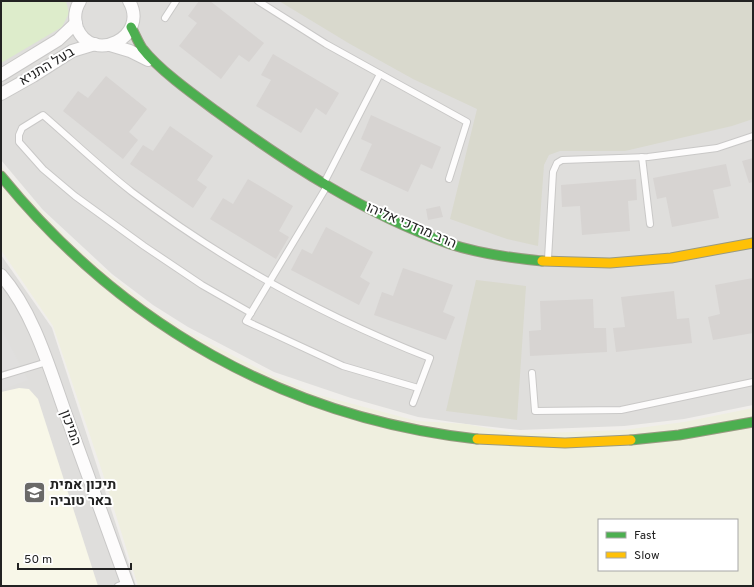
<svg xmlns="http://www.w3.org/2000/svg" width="754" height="587" font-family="Overpass,Heebo,sans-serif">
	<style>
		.residential { fill: #dfdedc }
		.education { fill: #f8f7e8 }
		.construction { fill: #d9d9cd }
		.farmland { fill: #efefdf; fill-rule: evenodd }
		.grass { fill: #ddeccb }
		.parking { fill: #e0dfde }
		.building { fill: #d7d4d2 }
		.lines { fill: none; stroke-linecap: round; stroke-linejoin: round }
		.lane-casing { stroke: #c9c8c7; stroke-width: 8 }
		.street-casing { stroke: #c9c8c7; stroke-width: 14 }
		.fast-casing { stroke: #999a82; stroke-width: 11 }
		.slow-casing { stroke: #999a82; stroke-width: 11 }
		.lane { stroke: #fdfcfc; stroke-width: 6 }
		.street { stroke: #fdfcfc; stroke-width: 12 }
		.fast { stroke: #4caf50; stroke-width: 9 }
		.slow { stroke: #ffc107; stroke-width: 9 }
		.labels { text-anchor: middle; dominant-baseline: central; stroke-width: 4; stroke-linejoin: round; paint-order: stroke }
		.street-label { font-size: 14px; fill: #222; stroke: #fff }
		.poi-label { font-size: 14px; font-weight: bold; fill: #222; stroke: #fff; text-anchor: start }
	</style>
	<rect width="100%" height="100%" fill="#f0eeeb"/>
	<g class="residential">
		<path d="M1 1H753V405L684 419 624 426 520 430 466 424 418 417 351 398 274 372 188 327 153 305 112 274 43 210 1 160Z"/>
		<path d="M1 255 52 328 136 586H1Z"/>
	</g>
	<path class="education" d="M19 388 29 389 38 399 98 586H1V392Z"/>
	<g class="construction">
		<path d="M279 1H753V119L732 126 625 151H560L549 155 544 165 538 246 507 239 450 219 477 109 413 79 350 44Z"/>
		<path d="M476 280 526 286 517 420 446 411Z"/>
	</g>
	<path class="farmland" d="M1 166 12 180 75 246 151 308 186 331 234 356 273 376 315 394 417 421 466 424 520 434 624 430 684 422 753 408V586H138L105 480 53 326 1 250ZM599 520H737V570H599Z"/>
	<path class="grass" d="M1 1H66L69 13 62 27 1 63Z"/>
	<path class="parking" d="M1 327 28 380 1 390Z"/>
	<g class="building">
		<path d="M199 1H210L264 43 249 62 239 55 221 79 179 46 197 23 188 16Z"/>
		<path d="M273 54 339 93 326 115 316 108 301 133 256 106 271 80 261 75Z"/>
		<path d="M106 76 147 109 129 132 138 140 123 159 63 111 78 91 88 98Z"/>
		<path d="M371 115 441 147 432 169 421 164 408 192 360 170 372 144 361 139Z"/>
		<path d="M170 126 213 156 197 180 207 187 193 208 130 164 143 145 153 151Z"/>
		<path d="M753 158V182L749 183 742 161Z"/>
		<path d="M726 164 731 186 713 190 719 218 672 227 666 197 657 199 653 178Z"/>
		<path d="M248 179 293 206 279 231 289 237 276 259 210 219 223 198 233 204Z"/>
		<path d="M636 179 637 200 628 201 630 231 582 235 580 206 562 207 561 185Z"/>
		<path d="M440 206 443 217 428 220 426 209Z"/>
		<path d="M326 227 373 252 360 277 370 283 359 305 291 270 302 249 312 254Z"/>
		<path d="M403 268 453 285 443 312 455 317 446 340 374 315 382 292 393 296Z"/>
		<path d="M753 278V333L713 340 708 317 720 314 715 285Z"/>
		<path d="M674 291 677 319 689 318 692 343 616 352 613 328 625 327 621 297Z"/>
		<path d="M593 299 594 328H606L607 352 530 356 529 331 541 330 540 301Z"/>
	</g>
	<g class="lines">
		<defs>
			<g id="lane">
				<path d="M258 1 326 44 467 122 449 179"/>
				<path d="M165 18 176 1"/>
				<path d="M642 157 650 224"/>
				<path d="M325 181 380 74"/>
				<path d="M327 186 246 321 343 366 418 388"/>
				<path d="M548 259 553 172 557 163 562 160 648 157 717 148 753 136"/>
				<path d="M251 313 202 285 144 246 75 196 43 169 19 142V135L22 128 43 115C72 140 101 168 132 192 222 260 325 317 430 358L413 403"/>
				<path d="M532 373 535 411 621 410 753 382"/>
				<path d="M1 376 47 362"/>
				<path d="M118 586 126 583"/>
			</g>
			<g id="street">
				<path d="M80 1C75 9 74 19 77 28 92 65 150 37 129 1"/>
				<path d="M110 45 130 51 148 60"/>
				<path d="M1 75 58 40 76 23"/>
				<path d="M1 94 33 76 72 51 95 44"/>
				<path d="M1 275C33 311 49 367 65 412 86 470 107 528 128 586"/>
			</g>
			<g id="fast">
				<path d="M131 27C135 34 138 42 142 48 159 70 194 95 216 111 288 164 365 214 450 244 480 254 511 258 542 261"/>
				<path d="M1 176C122 325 286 418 477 439"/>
				<path d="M631 440 679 435 753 422"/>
			</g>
			<g id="slow">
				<path d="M542 261 610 263 671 258 753 243"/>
				<path d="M477 439 565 443 631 440"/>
			</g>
		</defs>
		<use href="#lane" class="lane-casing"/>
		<use href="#street" class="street-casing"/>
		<use href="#fast" class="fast-casing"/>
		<use href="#slow" class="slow-casing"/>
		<use href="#lane" class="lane"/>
		<use href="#street" class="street"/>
		<use href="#fast" class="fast"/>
		<use href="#slow" class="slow"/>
	</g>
	<defs>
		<symbol id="school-square" viewBox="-11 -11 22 22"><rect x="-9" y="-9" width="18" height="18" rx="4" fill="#6a6968" stroke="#fff"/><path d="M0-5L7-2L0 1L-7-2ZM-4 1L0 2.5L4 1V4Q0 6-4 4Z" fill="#fff"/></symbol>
	</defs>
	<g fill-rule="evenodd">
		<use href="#school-square" x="22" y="480" width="25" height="25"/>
	</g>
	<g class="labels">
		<g class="street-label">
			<text transform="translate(47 67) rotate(-31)">בעל התניא</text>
			<text transform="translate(411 226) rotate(23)">הרב מרדכי אליהו</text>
			<text transform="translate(70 428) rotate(70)">המיכון</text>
		</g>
		<g class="poi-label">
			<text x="50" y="485">תיכון אמית<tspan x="50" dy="16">באר טוביה</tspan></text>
		</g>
	</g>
	<rect width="754" height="587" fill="none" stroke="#222222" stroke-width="4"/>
	<rect x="598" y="519" width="140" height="52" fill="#ffffff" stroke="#a7a7a7"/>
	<rect x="606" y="532" width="20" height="6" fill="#4caf50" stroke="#a7a7a7"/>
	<text x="634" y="539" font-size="12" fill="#222222">Fast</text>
	<rect x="606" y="552" width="20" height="6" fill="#ffc107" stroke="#a7a7a7"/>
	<text x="634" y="559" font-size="12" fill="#222222">Slow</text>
	<path d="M18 563v6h113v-6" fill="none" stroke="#222222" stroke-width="2"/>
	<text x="24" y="563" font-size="12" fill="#222222" stroke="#ffffff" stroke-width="3" paint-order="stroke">50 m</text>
</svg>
